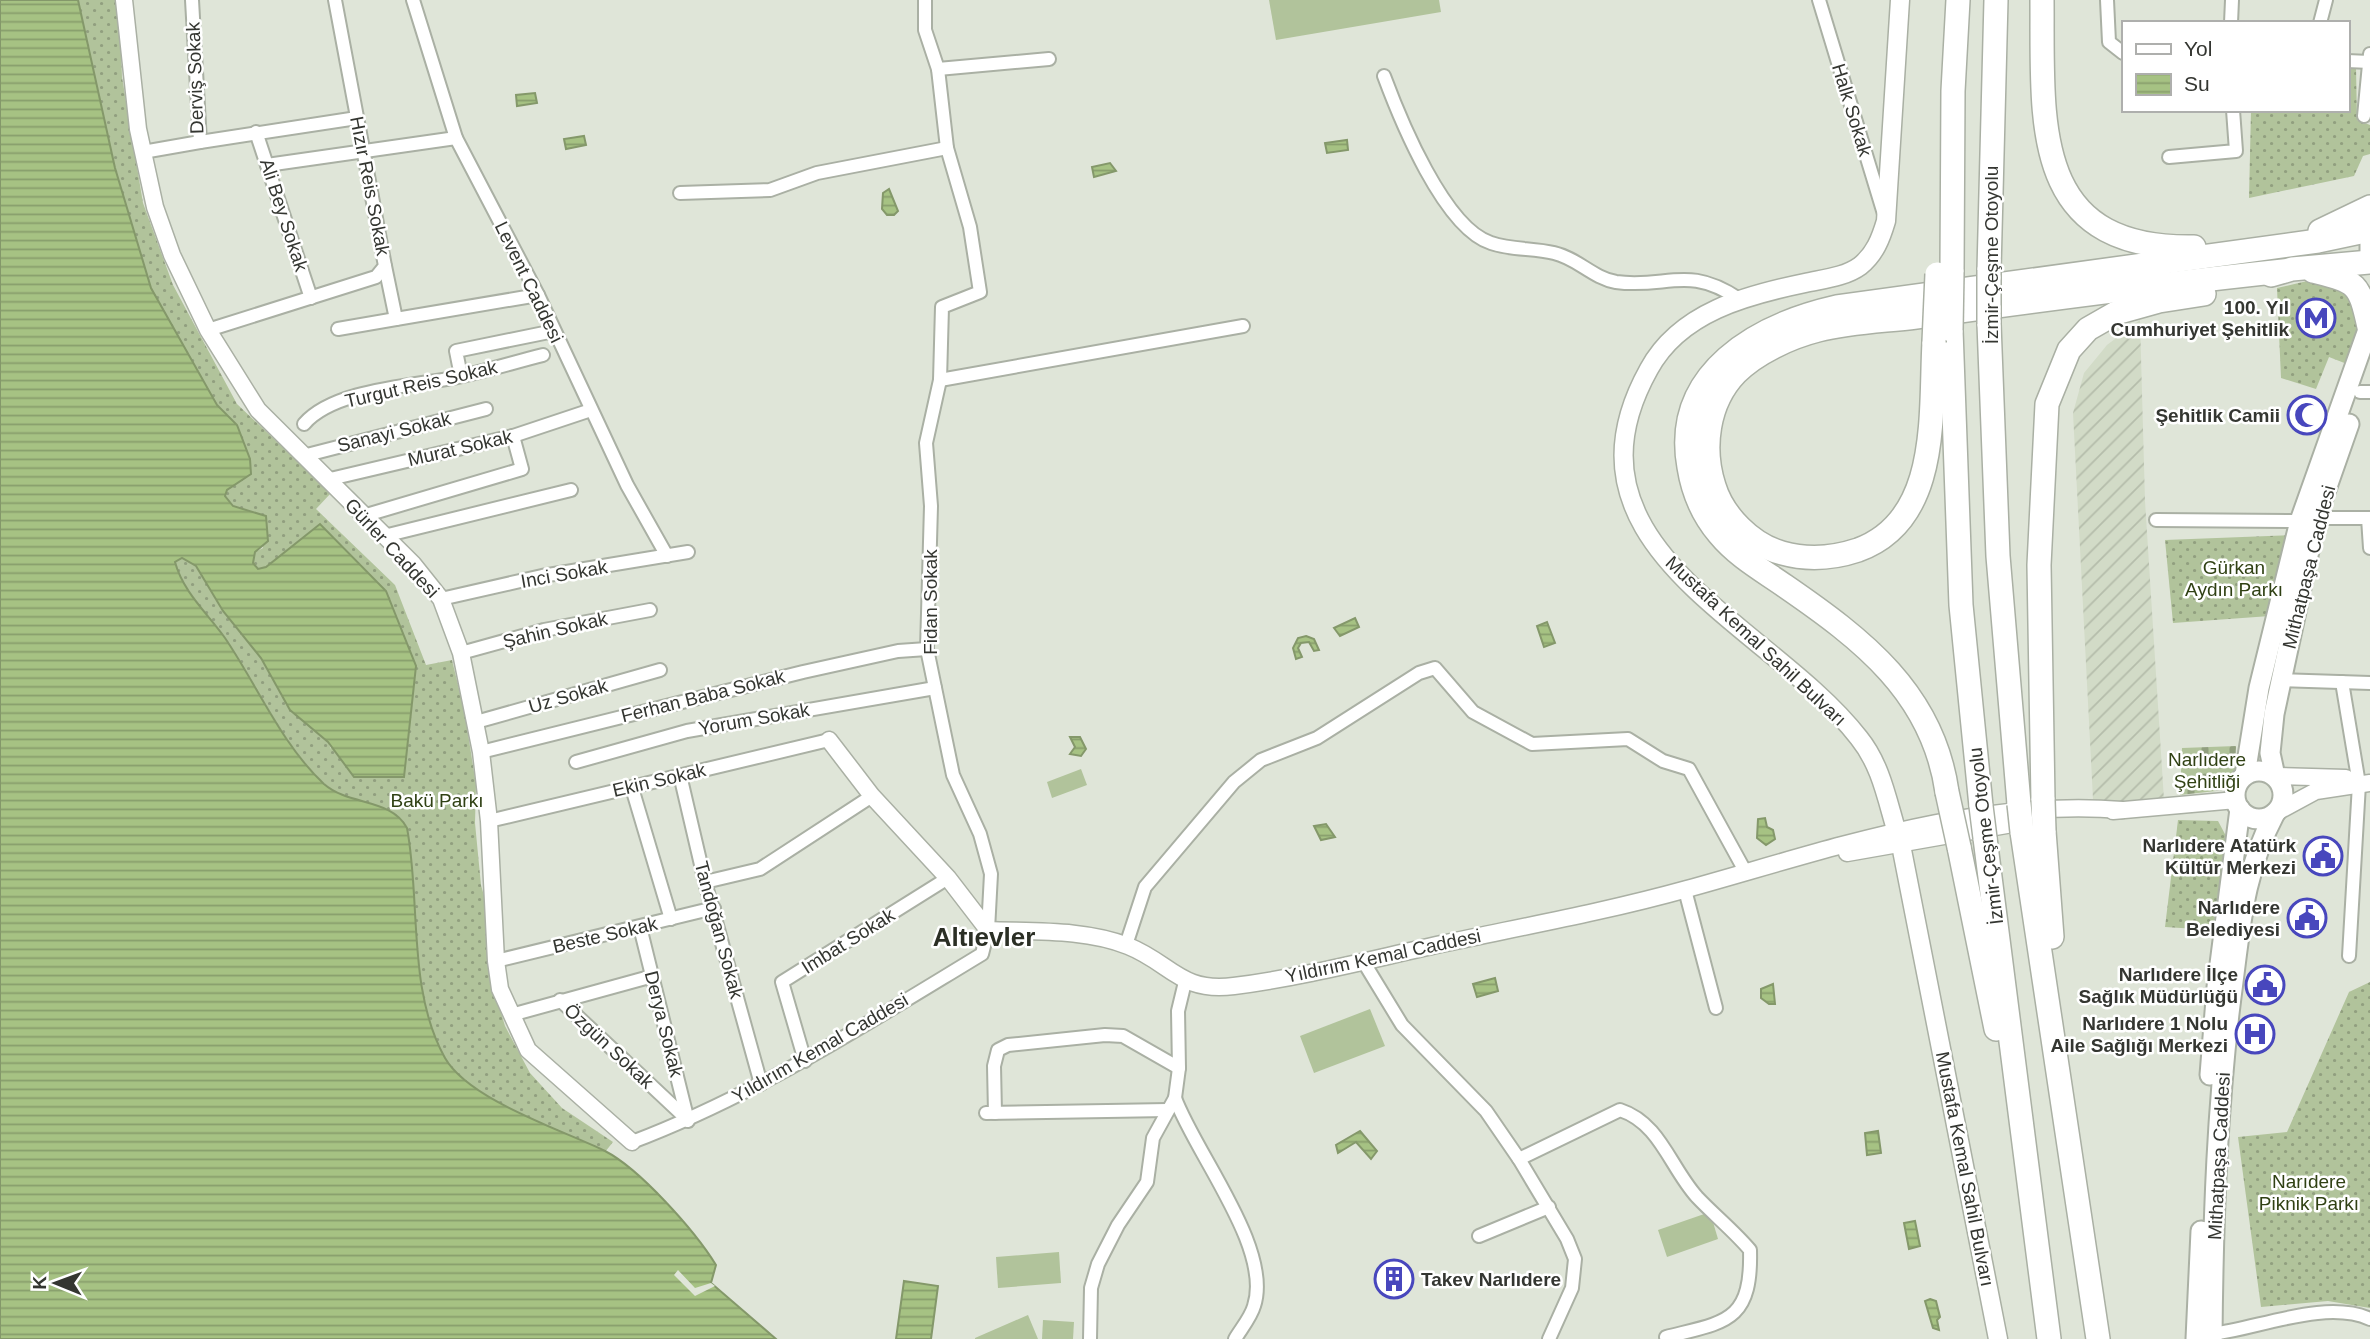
<svg xmlns="http://www.w3.org/2000/svg" width="2370" height="1339" font-family="Arial,sans-serif">
	<style>
		.industrial { fill: url(#industrial-furrows) }
		.grass { fill: url(#grass-dots) }
		.cemetery { fill: url(#cemetery-stones) }
		.pitch { fill: #b1c39b }
		.water { fill: url(#water-rules); stroke: #84986a; stroke-width: 2 }
		.pier { fill: #dfe5d8 }
		.lines { fill: none; stroke-linecap: round; stroke-linejoin: round }
		.minor-casing { stroke: #aab0a4; stroke-width: 16 }
		.tertiary-casing { stroke: #aab0a4; stroke-width: 19 }
		.secondary-casing { stroke: #aab0a4; stroke-width: 21 }
		.primary-casing { stroke: #aab0a4; stroke-width: 23 }
		.motorway-casing { stroke: #aab0a4; stroke-width: 26 }
		.minor { stroke: #fff; stroke-width: 12 }
		.tertiary { stroke: #fff; stroke-width: 16 }
		.secondary { stroke: #fff; stroke-width: 18 }
		.primary { stroke: #fff; stroke-width: 19 }
		.motorway { stroke: #fff; stroke-width: 23 }
		.motorway-bridge-casing { stroke: #aab0a4; stroke-width: 26; stroke-linecap: butt }
		.motorway-bridge { stroke: #fff; stroke-width: 23 }
		.labels { text-anchor: middle; dominant-baseline: central; stroke-width: 5; stroke-linejoin: round; paint-order: stroke }
		.street-label { font-size: 19px; fill: #343631; stroke: #fff }
		.poi-label { font-size: 19px; font-weight: bold; fill: #343631; stroke: #fff; text-anchor: end }
		.park-label { font-size: 19px; fill: #304114; stroke: #fff }
		.district-label { font-size: 26px; font-weight: bold; fill: #2b2f25; stroke: #fff }
	</style>
	<defs>
		<pattern id="industrial-furrows" width="10" height="10" patternUnits="userSpaceOnUse" patternTransform="scale(1.75)"><rect width="10" height="10" fill="#d2dbc7"/><path d="M-1 1l2-2M0 10L10 0M9 11l2-2" fill="none" stroke="#b5bdab"/></pattern>
		<pattern id="grass-dots" width="8" height="8" patternUnits="userSpaceOnUse" patternTransform="scale(1.75)"><rect width="8" height="8" fill="#b1c39b"/><path d="M2 2h.1M6 6h.1" fill="none" stroke="#919f7f" stroke-width="1.8" stroke-linecap="round"/></pattern>
		<pattern id="cemetery-stones" width="16" height="16" patternUnits="userSpaceOnUse" patternTransform="scale(1.75)"><rect width="16" height="16" fill="#b1c39b"/><path d="M2 7V4a2 2 0 0 1 4 0v3zM10 15v-3a2 2 0 0 1 4 0v3z" fill="#919f7f"/></pattern>
		<pattern id="water-rules" width="6" height="5" patternUnits="userSpaceOnUse" patternTransform="scale(1.75)"><rect width="6" height="5" fill="#a6c283"/><path d="M0 2.5h6" fill="none" stroke="#889e6c"/></pattern>
	</defs>
	<rect width="100%" height="100%" fill="#dfe5d8"/>
	<path class="industrial" d="M2140 320 2145 501 2164 800 2113 806 2093 799 2073 413 2084 373 2107 345Z"/>
	<g class="grass">
		<path d="M78 0H119L122 77 143 203 173 285 237 404 331 493 316 509 395 585 426 665 452 660 465 714 476 785 475 823 481 885 486 903 490 976 505 1026 530 1073 562 1108 613 1142 605 1152C564 1136 467 1096 445 1058 408 993 420 900 407 827 391 798 349 806 325 784 290 753 268 705 242 666 222 634 198 606 178 574L175 562 182 558 196 566 223 611 261 658 290 710 328 742 331 749 320 525 266 567 258 569 253 563 255 552 263 548 253 512 233 506 225 497 227 490 250 474 237 425 217 405 151 288 115 168Z"/>
		<path d="M2347 67H2356L2357 120 2370 125V154L2363 156 2354 176 2249 198 2251 110H2347Z"/>
		<path d="M2320 278 2354 291 2364 325 2347 364 2329 357 2316 389 2281 378 2277 288Z"/>
		<path d="M2292 535 2270 616 2173 623 2165 540Z"/>
		<path d="M2178 820 2218 821 2226 836 2213 930 2165 927Z"/>
		<path d="M2370 982V1308L2328 1301 2261 1307 2238 1137 2287 1132 2349 992Z"/>
	</g>
	<path class="cemetery" d="M2236 746 2234 789 2180 795 2182 748Z"/>
	<g class="pitch">
		<path d="M1269 0H1439L1441 12 1276 40Z"/>
		<path d="M1081 769 1087 785 1052 798 1047 782Z"/>
		<path d="M1370 1009 1385 1046 1314 1073 1300 1036Z"/>
		<path d="M1710 1212 1718 1239 1667 1257 1658 1230Z"/>
		<path d="M1059 1252 1061 1283 998 1288 996 1257Z"/>
		<path d="M1028 1315 1038 1339H975V1338Z"/>
		<path d="M1043 1320 1074 1322 1073 1339H1042Z"/>
	</g>
	<g class="water">
		<path d="M0 0H78L115 168 151 288 217 405 237 425 250 459 251 474 227 490 225 496 233 506 266 516 268 541 255 552 253 563 258 569 266 567 320 524 386 591 416 666 404 777H354L328 742 290 710 261 658 223 611 196 566 182 558 175 562C183 592 208 614 225 638 257 685 282 745 324 784 349 806 391 798 407 828 421 902 407 990 445 1058 469 1100 562 1130 605 1151 640 1169 695 1231 716 1265L711 1283 776 1339H0Z"/>
		<path d="M535 93 537 103 517 106 516 95Z"/>
		<path d="M584 136 586 145 566 149 564 139Z"/>
		<path d="M1347 140 1348 150 1327 153 1325 143Z"/>
		<path d="M1110 163 1116 171 1094 177 1092 167Z"/>
		<path d="M889 189 898 211 894 215H887L882 209 883 193Z"/>
		<path d="M1355 618 1359 627 1340 636 1334 628Z"/>
		<path d="M1547 622 1555 643 1544 647 1537 626Z"/>
		<path d="M1306 636 1314 639 1319 650 1314 651 1309 642 1301 643 1298 648 1302 657 1296 659 1293 648 1298 638Z"/>
		<path d="M1070 737H1080L1086 749 1081 756 1070 754 1075 747Z"/>
		<path d="M1765 818 1767 827 1773 830 1775 839 1766 845 1757 838 1758 819Z"/>
		<path d="M1326 824 1335 837 1321 840 1314 826Z"/>
		<path d="M1495 978 1498 991 1477 997 1473 984Z"/>
		<path d="M1773 984 1775 1004H1769L1761 998V989Z"/>
		<path d="M1360 1131 1377 1151 1371 1159 1356 1142 1338 1153 1336 1145Z"/>
		<path d="M1878 1131 1881 1153 1867 1155 1865 1133Z"/>
		<path d="M1915 1221 1920 1246 1909 1249 1904 1223Z"/>
		<path d="M904 1281 938 1286 931 1339H896Z"/>
		<path d="M1930 1299 1936 1301 1940 1317 1937 1320 1939 1330 1933 1328 1925 1301Z"/>
	</g>
	<path class="pier" d="M678 1270 695 1288 711 1283 715 1286 695 1296 674 1275Z"/>
	<g class="lines">
		<defs>
			<g id="minor">
				<path d="M413 0 456 138 538 295 627 485 667 556"/>
				<path d="M1819 0 1884 214"/>
				<path d="M2107 0 2109 42 2123 53"/>
				<path d="M2231 23 2232 0"/>
				<path d="M2320 23 2326 0"/>
				<path d="M2347 61 2370 62"/>
				<path d="M938 69 1049 59"/>
				<path d="M1384 76C1400 119 1444 228 1491 243 1511 250 1533 248 1554 253 1577 258 1593 278 1616 282 1667 289 1687 264 1739 299"/>
				<path d="M2364 116 2370 54"/>
				<path d="M256 132 311 298"/>
				<path d="M200 142 357 118"/>
				<path d="M143 152 200 142 192 0"/>
				<path d="M2169 157 2236 151 2233 110"/>
				<path d="M267 165 456 138"/>
				<path d="M680 193 770 190 817 173 947 148"/>
				<path d="M385 266 396 319 538 295"/>
				<path d="M338 329 396 319"/>
				<path d="M208 330 376 277 385 266 335 0"/>
				<path d="M461 376 456 351 554 331"/>
				<path d="M940 380 1243 326"/>
				<path d="M2360 392H2370"/>
				<path d="M304 424C334 389 415 386 458 377 486 371 515 362 543 355"/>
				<path d="M303 456 486 409"/>
				<path d="M326 480 513 436 591 410"/>
				<path d="M363 516 522 469 513 436"/>
				<path d="M2316 518H2370"/>
				<path d="M2368 518 2370 548"/>
				<path d="M2156 520 2300 521"/>
				<path d="M384 536 571 490"/>
				<path d="M441 599 542 576 688 552"/>
				<path d="M461 653 544 630 650 610"/>
				<path d="M2281 680 2370 683"/>
				<path d="M2342 682 2359 784 2349 956"/>
				<path d="M476 722 660 670"/>
				<path d="M481 752 803 672 898 651 927 649"/>
				<path d="M576 762 687 731 935 688"/>
				<path d="M680 775 705 882 761 1084"/>
				<path d="M632 788 671 919"/>
				<path d="M489 821 829 740"/>
				<path d="M705 882 760 869 872 796"/>
				<path d="M1685 890 1716 1008"/>
				<path d="M640 927 688 1121"/>
				<path d="M1126 945 1145 887 1234 782 1261 760 1317 738 1419 673 1435 668 1473 712 1532 744 1628 739 1663 761 1689 769 1745 871"/>
				<path d="M496 961 714 908"/>
				<path d="M1363 961 1402 1025 1486 1111 1519 1159 1567 1239 1575 1259 1572 1288 1549 1339"/>
				<path d="M560 1000 688 1120"/>
				<path d="M511 1015 653 976"/>
				<path d="M805 1061 782 982 948 878"/>
				<path d="M1175 1098C1195 1153 1273 1249 1254 1306 1251 1317 1241 1329 1235 1339"/>
				<path d="M986 1113 1168 1110"/>
				<path d="M995 1113 994 1066 998 1050 1008 1045 1105 1035 1123 1036 1179 1068"/>
				<path d="M632 1142C756 1095 868 1023 982 954L988 930 991 874 980 834 953 775 927 649 931 506 926 443 940 380 942 307 980 292 970 227 947 148 938 69 925 30V0"/>
				<path d="M1519 1159 1620 1110C1660 1123 1670 1167 1697 1197 1714 1215 1734 1231 1750 1250 1752 1323 1725 1322 1666 1337"/>
				<path d="M1479 1236 1549 1207"/>
				<path d="M2212 1334C2260 1328 2326 1299 2370 1319"/>
				<path d="M1090 1339 1091 1288 1098 1264 1118 1225 1147 1182 1153 1138 1175 1098 1179 1068 1178 1011 1185 982"/>
			</g>
			<g id="tertiary">
				<path d="M124 0 138 129 155 207 172 255 208 330 258 410 413 564 441 599 461 653 481 752 489 821 496 961 500 989 528 1050 632 1142"/>
				<path d="M829 740 872 796 948 878 988 930C1033 932 1085 929 1128 946 1171 963 1180 993 1234 986 1305 977 1376 958 1446 943 1526 926 1608 911 1687 889 1828 850 1973 798 2122 810"/>
				<path d="M2275 776 2346 778"/>
				<path d="M2113 811 2236 800"/>
				<path d="M2275 813 2316 791 2370 783"/>
				<path d="M1847 853 2018 823"/>
			</g>
			<path id="secondary" d="M1900 0 1886 221C1881 238 1875 254 1860 266 1845 277 1823 279 1805 283 1747 295 1680 312 1649 369 1549 548 1770 623 1859 738 1884 769 1888 808 1901 845L1998 1339"/>
			<g id="primary">
				<path d="M2370 240V252"/>
				<circle cx="2259" cy="795" r="24"/>
				<path d="M2245 775 2259 688 2300 521 2370 324"/>
				<path d="M2275 776 2270 753 2274 714 2316 518 2349 424"/>
				<path d="M2210 1075 2217 987 2240 809"/>
				<path d="M2196 1339 2201 1231"/>
				<path d="M2212 1339C2213 1220 2217 1100 2233 982 2241 919 2245 870 2275 813"/>
			</g>
			<g id="motorway">
				<path d="M2042 0C2043 122 2029 250 2194 247"/>
				<path d="M2320 231 2370 207"/>
				<path d="M1989 270 1996 0"/>
				<path d="M2313 271C2357 282 2359 282 2369 327"/>
				<path d="M1952 272 1953 91 1958 0"/>
				<path d="M2271 275 2292 269 2370 262"/>
				<path d="M1989 324 1998 556 2019 804"/>
				<path d="M1951 330 1961 605 1981 806"/>
				<path d="M1934 342C1930 413 1941 520 1858 550 1834 558 1807 560 1782 553 1752 545 1723 516 1714 486 1702 449 1707 403 1736 373 1756 353 1790 337 1818 330 1850 322 1884 321 1916 317 2039 300 2160 284 2283 271"/>
				<path d="M1947 792C1933 693 1862 639 1785 586 1762 570 1737 556 1719 534 1702 514 1693 492 1689 467 1672 372 1758 325 1837 307L2318 241 2370 230"/>
				<path d="M2043 800 2039 565 2047 404 2069 350 2088 329 2116 313 2159 301 2204 294"/>
				<path d="M2044 831 2052 937"/>
				<path d="M2022 832 2098 1339"/>
				<path d="M1985 838 2049 1339"/>
				<path d="M1959 847 1996 1029"/>
			</g>
		</defs>
		<use href="#minor" class="minor-casing"/>
		<use href="#tertiary" class="tertiary-casing"/>
		<use href="#secondary" class="secondary-casing"/>
		<use href="#primary" class="primary-casing"/>
		<use href="#motorway" class="motorway-casing"/>
		<use href="#minor" class="minor"/>
		<use href="#tertiary" class="tertiary"/>
		<use href="#secondary" class="secondary"/>
		<use href="#primary" class="primary"/>
		<use href="#motorway" class="motorway"/>
		<defs>
			<g id="motorway-bridge">
				<path d="M1989 270V324"/>
				<path d="M1951 330 1952 272"/>
				<path d="M1934 342 1937 274"/>
				<path d="M1947 792 1959 847"/>
				<path d="M2043 800 2044 831"/>
				<path d="M2019 804 2022 832"/>
				<path d="M1981 806 1985 838"/>
			</g>
		</defs>
		<use href="#motorway-bridge" class="motorway-bridge-casing"/>
		<use href="#motorway-bridge" class="motorway-bridge"/>
	</g>
	<defs>
		<symbol id="metro-ring" viewBox="-11 -11 22 22"><circle r="9.5" fill="#fff" stroke="#4847bd" stroke-width="1.5"/><path d="M-5.5 5V-5H-3L0 0L3-5H5.5V5H3V-.5L0 4L-3-.5V5Z" fill="#4847bd"/></symbol>
		<symbol id="mosque-ring" viewBox="-11 -11 22 22"><circle r="9.5" fill="#fff" stroke="#4847bd" stroke-width="1.5"/><path d="M3.5-4.9A6 6 0 1 0 3.5 4.9A5 5 0 1 1 3.5-4.9Z" fill="#4847bd"/></symbol>
		<symbol id="civic-ring" viewBox="-11 -11 22 22"><circle r="9.5" fill="#fff" stroke="#4847bd" stroke-width="1.5"/><path d="M-.6-6.5H3V-4.5H.6V-3L4-1V1h2V6H-6V1h2V-1L-.6-3ZM-1.2 2.5V6h2.4V2.5Z" fill="#4847bd"/></symbol>
		<symbol id="hospital-ring" viewBox="-11 -11 22 22"><circle r="9.5" fill="#fff" stroke="#4847bd" stroke-width="1.5"/><path d="M-5-5h3v3.5h4V-5h3V5h-3V1.5h-4V5h-3Z" fill="#4847bd"/></symbol>
		<symbol id="building-ring" viewBox="-11 -11 22 22"><circle r="9.5" fill="#fff" stroke="#4847bd" stroke-width="1.5"/><path d="M-4-6H4V6H1V3H-1V6H-4ZM-2.5-4.3h1.7v1.8h-1.7ZM.8-4.3h1.7v1.8H.8ZM-2.5-1h1.7V.8h-1.7ZM.8-1h1.7V.8H.8Z" fill="#4847bd"/></symbol>
	</defs>
	<g fill-rule="evenodd">
		<use href="#metro-ring" x="2294" y="296" width="44" height="44"/>
		<use href="#mosque-ring" x="2285" y="393" width="44" height="44"/>
		<use href="#civic-ring" x="2301" y="834" width="44" height="44"/>
		<use href="#civic-ring" x="2285" y="896" width="44" height="44"/>
		<use href="#civic-ring" x="2243" y="963" width="44" height="44"/>
		<use href="#hospital-ring" x="2233" y="1012" width="44" height="44"/>
		<use href="#building-ring" x="1372" y="1257" width="44" height="44"/>
	</g>
	<g class="labels">
		<g class="street-label">
			<text transform="translate(195 78) rotate(-92)">Derviş Sokak</text>
			<text transform="translate(1852 110) rotate(73)">Halk Sokak</text>
			<text transform="translate(370 186) rotate(79)">Hızır Reis Sokak</text>
			<text transform="translate(284 215) rotate(72)">Ali Bey Sokak</text>
			<text transform="translate(1991 255) rotate(-90)">İzmir-Çeşme Otoyolu</text>
			<text transform="translate(529 282) rotate(64)">Levent Caddesi</text>
			<text transform="translate(421 384) rotate(-13)">Turgut Reis Sokak</text>
			<text transform="translate(394 432) rotate(-14)">Sanayi Sokak</text>
			<text transform="translate(460 448) rotate(-13)">Murat Sokak</text>
			<text transform="translate(392 548) rotate(47)">Gürler Caddesi</text>
			<text transform="translate(2309 567) rotate(-76)">Mithatpaşa Caddesi</text>
			<text transform="translate(564 574) rotate(-10)">Inci Sokak</text>
			<text transform="translate(930 602) rotate(-90)">Fidan Sokak</text>
			<text transform="translate(555 630) rotate(-13)">Şahin Sokak</text>
			<text transform="translate(1756 641) rotate(43)">Mustafa Kemal Sahil Bulvarı</text>
			<text transform="translate(568 696) rotate(-16)">Uz Sokak</text>
			<text transform="translate(703 696) rotate(-14)">Ferhan Baba Sokak</text>
			<text transform="translate(754 719) rotate(-10)">Yorum Sokak</text>
			<text transform="translate(659 780) rotate(-13)">Ekin Sokak</text>
			<text transform="translate(1986 836) rotate(-97)">İzmir-Çeşme Otoyolu</text>
			<text transform="translate(719 930) rotate(75)">Tandoğan Sokak</text>
			<text transform="translate(605 935) rotate(-13)">Beste Sokak</text>
			<text transform="translate(848 941) rotate(-32)">Imbat Sokak</text>
			<text transform="translate(1383 956) rotate(-12)">Yıldırım Kemal Caddesi</text>
			<text transform="translate(664 1024) rotate(76)">Derya Sokak</text>
			<text transform="translate(609 1046) rotate(43)">Özgün Sokak</text>
			<text transform="translate(820 1048) rotate(-30)">Yıldırım Kemal Caddesi</text>
			<text transform="translate(2219 1156) rotate(-87)">Mithatpaşa Caddesi</text>
			<text transform="translate(1965 1169) rotate(79)">Mustafa Kemal Sahil Bulvarı</text>
		</g>
		<g class="poi-label">
			<text x="2289" y="307">100. Yıl<tspan x="2289" dy="22">Cumhuriyet Şehitlik</tspan></text>
			<text x="2280" y="415">Şehitlik Camii</text>
			<text x="2296" y="845">Narlıdere Atatürk<tspan x="2296" dy="22">Kültür Merkezi</tspan></text>
			<text x="2280" y="907">Narlıdere<tspan x="2280" dy="22">Belediyesi</tspan></text>
			<text x="2238" y="974">Narlıdere İlçe<tspan x="2238" dy="22">Sağlık Müdürlüğü</tspan></text>
			<text x="2228" y="1023">Narlıdere 1 Nolu<tspan x="2228" dy="22">Aile Sağlığı Merkezi</tspan></text>
			<text x="1421" y="1279" text-anchor="start">Takev Narlıdere</text>
		</g>
		<g class="park-label">
			<text x="2234" y="567">Gürkan<tspan x="2234" dy="22">Aydın Parkı</tspan></text>
			<text x="2207" y="759">Narlıdere<tspan x="2207" dy="22">Şehitliği</tspan></text>
			<text x="437" y="800">Bakü Parkı</text>
			<text x="2309" y="1181">Narıdere<tspan x="2309" dy="22">Piknik Parkı</tspan></text>
		</g>
		<g class="district-label">
			<text x="984" y="937">Altıevler</text>
		</g>
	</g>
	<rect x="2122" y="21" width="228" height="91" fill="#ffffff" stroke="#aeafad" stroke-width="2"/>
	<rect x="2136" y="44" width="35" height="10" fill="#ffffff" stroke="#aeafad" stroke-width="2"/>
	<text x="2184" y="56" font-size="21" fill="#343631">Yol</text>
	<rect x="2136" y="74" width="35" height="21" fill="url(#water-rules)" stroke="#aeafad" stroke-width="2"/>
	<text x="2184" y="91" font-size="21" fill="#343631">Su</text>
	<g transform="translate(56 1283) rotate(271)" stroke="#ffffff" stroke-width="5" paint-order="stroke">
	<path d="M0-5L12 26L0 18L-12 26Z" fill="#343631"/>
	<text y="-10" font-size="19" font-weight="bold" text-anchor="middle" fill="#343631">K</text>
	</g>
</svg>
